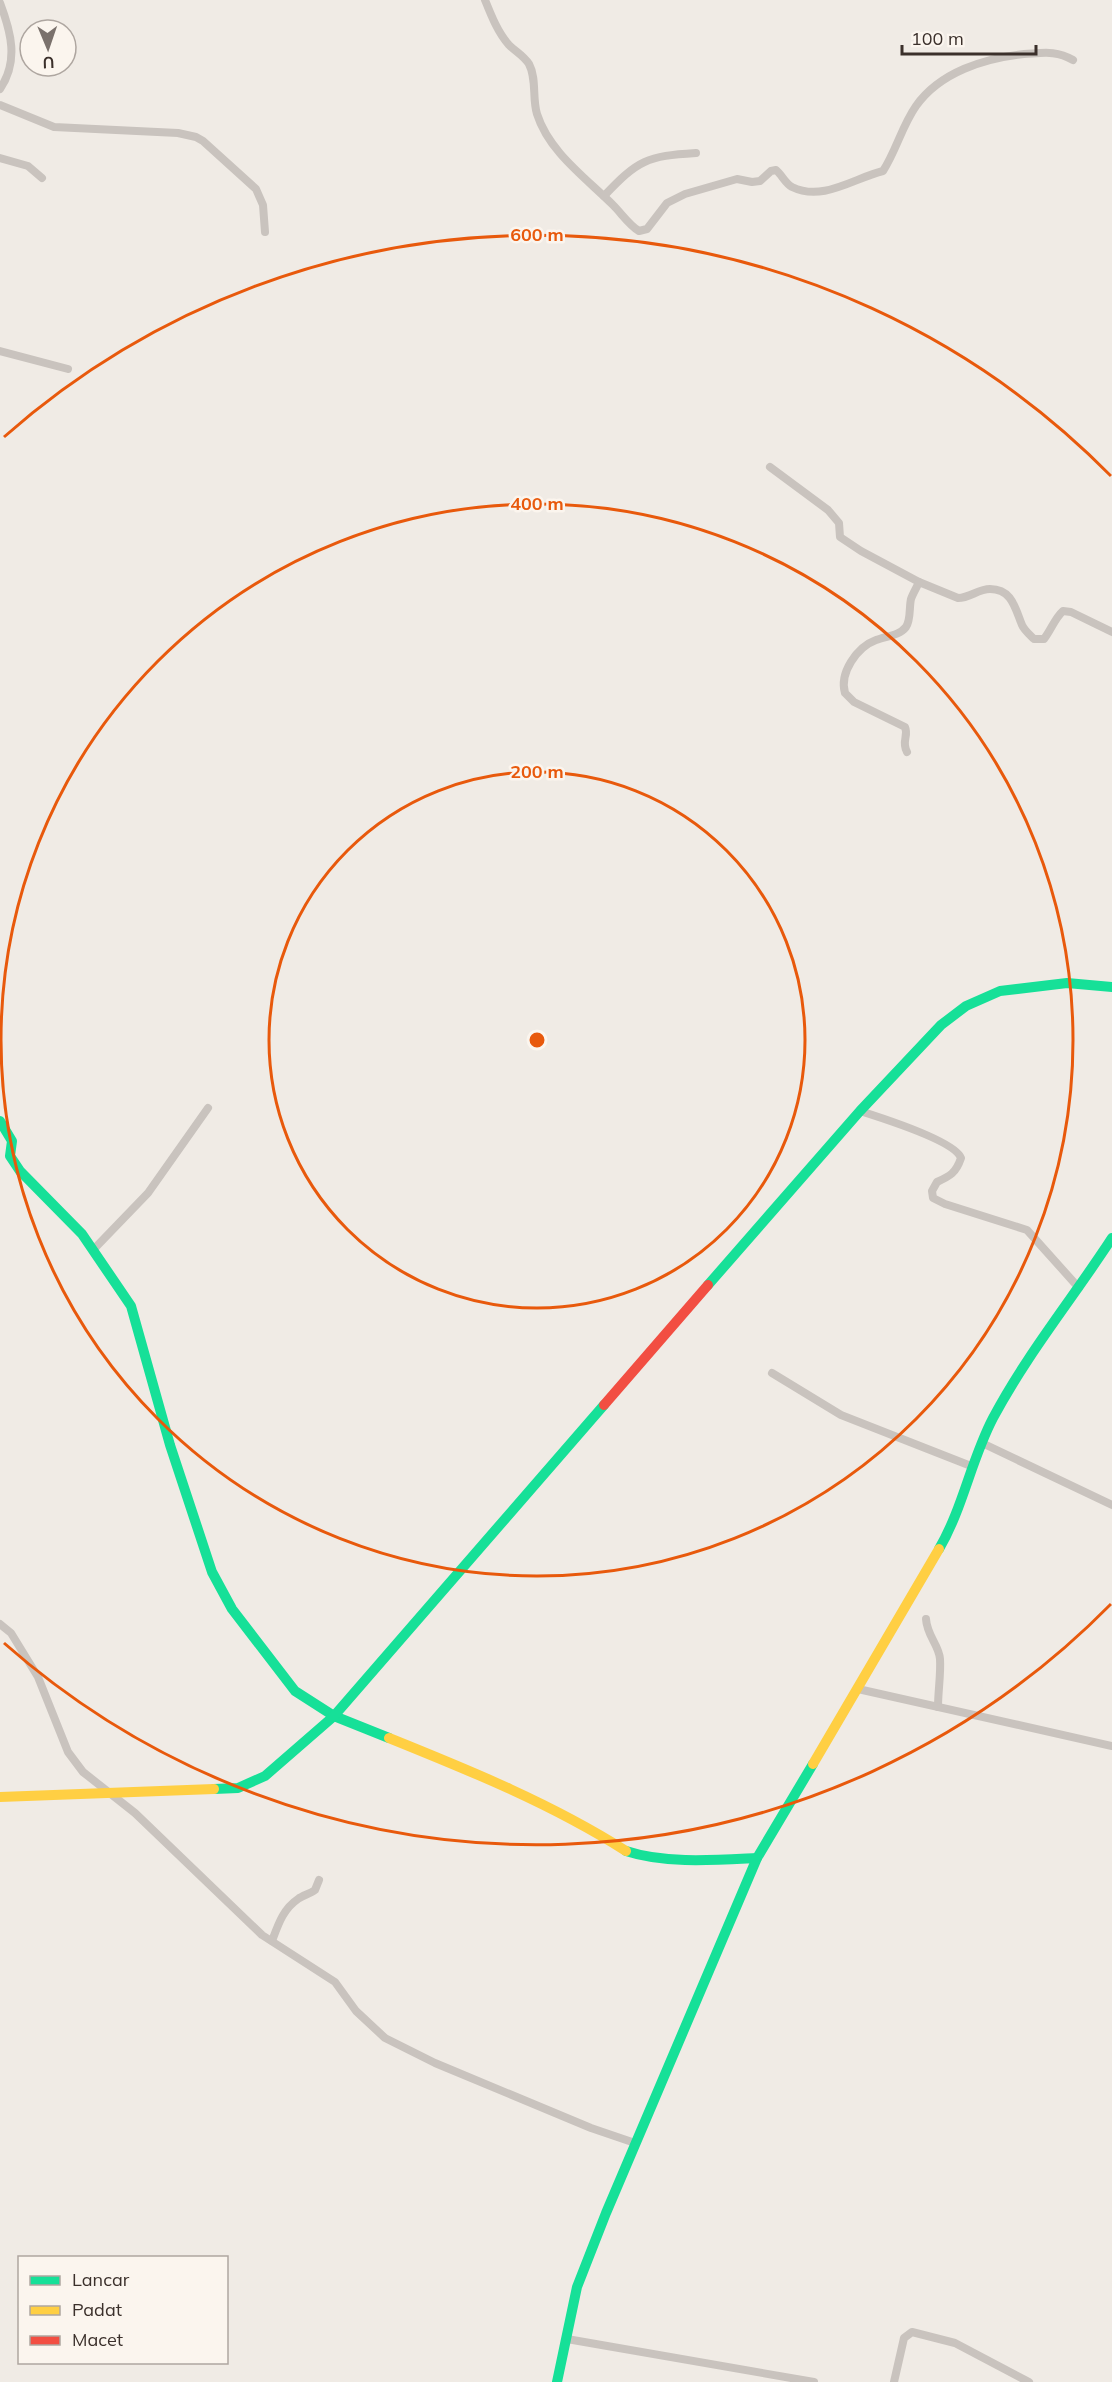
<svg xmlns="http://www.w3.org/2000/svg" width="1112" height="2382" font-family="Mulish,sans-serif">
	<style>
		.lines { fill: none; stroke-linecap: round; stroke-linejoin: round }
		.street { stroke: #c9c3be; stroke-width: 8 }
		.fast { stroke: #16e098; stroke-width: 10 }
		.slow { stroke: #ffcf43; stroke-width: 10 }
		.jam { stroke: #f24e42; stroke-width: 10 }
		.ring { fill: none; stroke: #e8590c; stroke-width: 3 }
		.centre { fill: #e8590c; stroke: #fbf5ee; stroke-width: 3 }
		.ring-label { font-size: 18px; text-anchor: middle; font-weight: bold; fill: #e8590c; stroke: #fbf5ee; stroke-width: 5; stroke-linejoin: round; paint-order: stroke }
	</style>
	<rect width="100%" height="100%" fill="#f0ebe5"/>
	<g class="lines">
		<g class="street">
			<path d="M485 0C491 15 498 33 509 45 516 52 523 55 529 64 537 79 532 98 537 114 549 152 586 178 613 205 622 214 629 225 639 231L647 229 667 203 685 194 737 179 752 182 760 181 771 171 776 170C782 175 785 183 792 187 823 202 854 178 883 171 896 151 902 126 916 106 940 72 985 58 1024 54 1043 53 1056 50 1073 60"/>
			<path d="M0 3C11 32 19 61 0 89"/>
			<path d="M0 105 54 127 178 133 196 137 203 141 256 189 263 205 265 232"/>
			<path d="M0 158 28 166 42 178"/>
			<path d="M604 196C638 160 647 156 696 153"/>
			<path d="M0 351 68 369"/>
			<path d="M770 467 828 510 839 523 840 537 861 551 919 582 958 598C970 598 978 589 990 589 1012 589 1015 608 1022 625 1024 630 1030 635 1034 639H1044C1051 630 1055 618 1063 611L1071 612 1112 632"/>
			<path d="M907 752C901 741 909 736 905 727L854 702 845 693C839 673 857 647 876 640 886 636 899 636 906 627 911 620 909 607 911 599 913 593 917 587 919 582"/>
			<path d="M860 1111C879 1117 955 1141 961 1158 956 1173 950 1176 937 1182L932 1191 933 1198 945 1204 1027 1230 1079 1288"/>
			<path d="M94 1249 148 1193 208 1108"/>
			<path d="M772 1373 841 1415 971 1466"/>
			<path d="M982 1443 1112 1505"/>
			<path d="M926 1619C927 1636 939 1645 940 1659 941 1674 938 1691 938 1707"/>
			<path d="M0 1624 11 1633 38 1677 68 1752 83 1772 135 1813 262 1935 335 1982 356 2011 385 2038 435 2063 591 2128 635 2143"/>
			<path d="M858 1689 1112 1746"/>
			<path d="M272 1941C278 1925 283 1909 298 1899 303 1895 310 1894 315 1890L319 1880"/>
			<path d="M567 2339 814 2382"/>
			<path d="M894 2382 904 2338 912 2332 955 2343 1029 2382"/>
		</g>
		<g class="fast">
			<path d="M0 1121 12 1141 10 1156 20 1171 82 1234 131 1306 170 1445 212 1572 232 1609 295 1691 334 1716 389 1738"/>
			<path d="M708 1285 860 1111 941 1025 966 1006 1000 991 1067 983 1112 987"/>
			<path d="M939 1549C963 1508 971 1460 993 1418 1027 1354 1073 1298 1112 1238"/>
			<path d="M214 1789 238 1788 265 1776 334 1716 604 1405"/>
			<path d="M626 1851C665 1864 716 1860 757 1858"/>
			<path d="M557 2382 577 2287 606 2213 757 1858 813 1764"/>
		</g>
		<g class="slow">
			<path d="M389 1738C471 1771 552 1804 626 1851"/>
			<path d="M813 1764 939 1549"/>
			<path d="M0 1797 214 1789"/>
		</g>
		<path class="jam" d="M604 1405 708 1285"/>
	</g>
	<g class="ring">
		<circle cx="537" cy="1040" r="268"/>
		<circle cx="537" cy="1040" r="536"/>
		<path d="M1111 1604A805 805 0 0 1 4 1643M4 437A805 805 0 0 1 1111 476"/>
	</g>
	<circle cx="537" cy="1040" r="9" class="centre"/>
	<g class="ring-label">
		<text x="537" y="241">600 m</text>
		<text x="537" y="510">400 m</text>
		<text x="537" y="778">200 m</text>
	</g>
	<rect x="18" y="2256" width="210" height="108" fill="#fbf5ee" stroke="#aea6a0" stroke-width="1.5"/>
	<rect x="30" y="2276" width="30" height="9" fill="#16e098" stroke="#aea6a0" stroke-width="1.5"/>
	<text x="72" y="2286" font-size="18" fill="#3b302b">Lancar</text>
	<rect x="30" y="2306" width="30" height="9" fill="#ffcf43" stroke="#aea6a0" stroke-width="1.5"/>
	<text x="72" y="2316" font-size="18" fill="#3b302b">Padat</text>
	<rect x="30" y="2336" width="30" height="9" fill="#f24e42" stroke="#aea6a0" stroke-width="1.5"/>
	<text x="72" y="2346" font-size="18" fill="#3b302b">Macet</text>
	<g transform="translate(48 48) rotate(178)"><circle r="28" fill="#fbf5ee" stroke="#aea6a0" stroke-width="1.5"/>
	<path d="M0-4.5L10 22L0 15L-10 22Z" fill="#7a716c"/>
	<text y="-9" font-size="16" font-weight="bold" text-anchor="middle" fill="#3b302b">U</text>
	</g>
	<path d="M902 45v9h134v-9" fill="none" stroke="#3b302b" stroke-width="3"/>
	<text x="911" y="45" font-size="18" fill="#3b302b" stroke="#fbf5ee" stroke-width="4.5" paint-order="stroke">100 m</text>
</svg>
